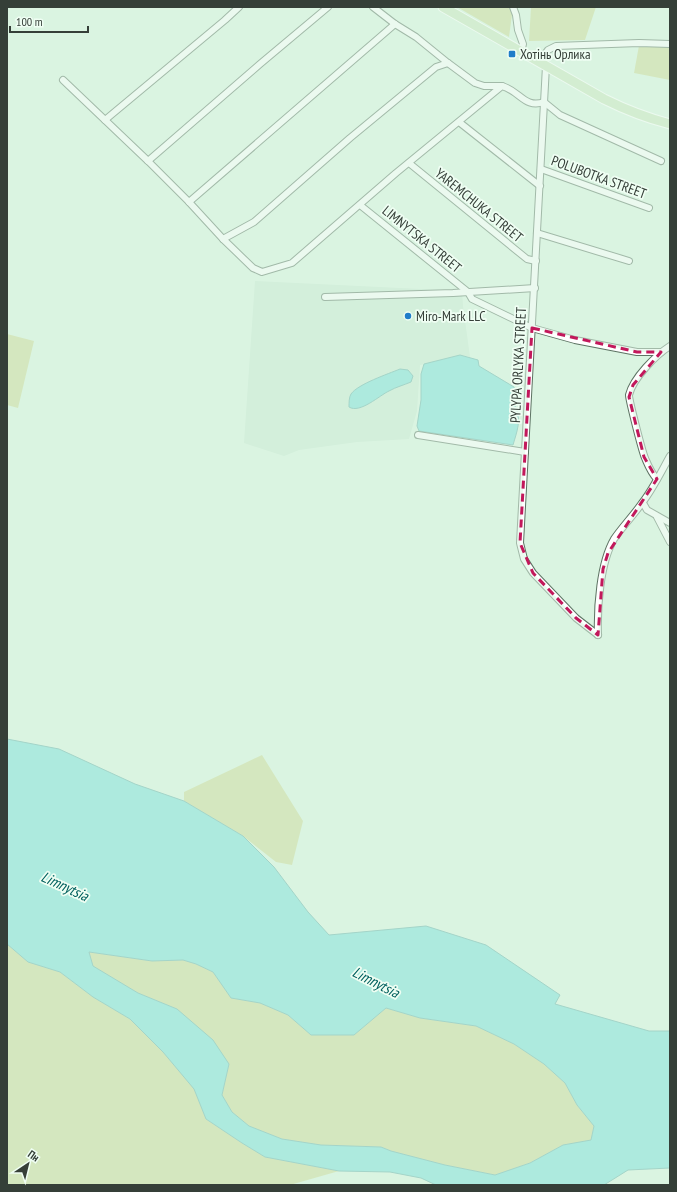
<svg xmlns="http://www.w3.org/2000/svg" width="677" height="1192" font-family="'PT Sans Narrow',sans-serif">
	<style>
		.built { fill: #c9e8d2 }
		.green { fill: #cdd895 }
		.water { fill: #75ddd9; stroke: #62aea9; fill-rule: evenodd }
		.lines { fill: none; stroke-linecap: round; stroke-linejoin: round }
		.minor-casing { stroke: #5d7363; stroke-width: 8 }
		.primary-casing { stroke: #fff; stroke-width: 11 }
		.minor { stroke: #fff; stroke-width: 6 }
		.primary { stroke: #cae5bc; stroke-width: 9 }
		.marked { fill: none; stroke: #c2185b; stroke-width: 3; stroke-dasharray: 8 5; stroke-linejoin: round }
		.poi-dot { fill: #1f7dc9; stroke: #effef3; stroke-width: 1.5 }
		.labels { text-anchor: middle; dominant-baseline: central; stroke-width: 3.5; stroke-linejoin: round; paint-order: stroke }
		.poi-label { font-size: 14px; fill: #353f38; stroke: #effef3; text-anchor: start }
		.street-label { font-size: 14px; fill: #353f38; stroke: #effef3 }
		.water-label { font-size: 15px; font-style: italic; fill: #00605e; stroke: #effef3 }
	</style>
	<rect width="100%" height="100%" fill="#daf4e1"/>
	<path class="built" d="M255 281 462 291 463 306 470 357 460 355 420 365 417 411 409 439 357 442 299 450 284 456 244 443Z"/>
	<g class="green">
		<path d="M457 7H513L509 37Z"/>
		<path d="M531 7H596L585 40 529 41Z"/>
		<path d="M640 40 670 46V80L634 73Z"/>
		<path d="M7 334 34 341 18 408 7 405Z"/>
		<path d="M262 755 303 821 292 865 276 862 243 836 184 801V792Z"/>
		<path d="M7 944 28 962 60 972 93 997 130 1019 163 1052 195 1089 206 1119 242 1143 265 1157 339 1171 290 1185H7Z"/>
		<path d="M89 952 152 961 183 960 196 964 213 972 231 998 260 1003 288 1015 311 1035H354L386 1008 420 1018 476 1026 514 1044 544 1064 565 1083 577 1105 594 1126 591 1141 563 1145 530 1163 495 1175 445 1165 391 1151 381 1147 321 1145 282 1139 249 1126 232 1112 222 1095 229 1064 177 1009 138 993 92 966Z"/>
	</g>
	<g class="water">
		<path d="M460 355 478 360 479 366 514 387 517 397 515 406C522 420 517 431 513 445L419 431 417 426 421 400V374L424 364Z"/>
		<path d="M400 369 408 370 413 376 411 382C404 385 396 387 389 391 380 395 360 414 349 407 349 403 349 397 351 394 358 384 388 374 400 369Z"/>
		<path d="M7 739 59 749 135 784 184 801 243 836 274 867 308 912 329 935 426 926 486 945 560 995 555 1004 649 1031H670V1168L628 1170 604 1185H436L421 1178 390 1172 339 1171 265 1157 242 1143 206 1119 194 1089 163 1052 130 1019 93 997 60 972 28 962 7 944ZM89 952 152 961 183 960 196 964 213 972 231 998 260 1003 288 1015 311 1035H354L386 1008 420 1018 476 1026 514 1044 544 1064 565 1083 577 1105 594 1126 591 1140 563 1145 530 1163 495 1175 445 1165 391 1151 381 1147 321 1145 282 1139 249 1126 232 1112 222 1095 229 1064 213 1040 177 1009 138 993 93 966Z"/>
	</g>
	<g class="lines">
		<defs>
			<g id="minor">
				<path d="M373 7 395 24 416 37 448 63 475 83 484 86H502"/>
				<path d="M513 7 516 15 518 30 523 44 521 52"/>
				<path d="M539 62 548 50 556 46 639 43 670 44"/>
				<path d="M546 66 520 543 524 559 533 573 576 618 598 635"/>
				<path d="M63 80 148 161 189 202 223 239 253 268 262 272 292 263 396 173 502 86C520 91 525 109 544 102L560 115 661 161"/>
				<path d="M105 120 225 20 239 7"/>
				<path d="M459 122 540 186"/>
				<path d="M148 161 260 64 328 7"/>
				<path d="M409 163 527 259 536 261"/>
				<path d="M541 169 649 208"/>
				<path d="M189 202 395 24"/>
				<path d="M360 205 468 292 472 299 532 328 575 340 637 352H661"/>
				<path d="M537 233 629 261"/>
				<path d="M223 239 254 222 350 138 436 67 448 63"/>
				<path d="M325 297 453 293 535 288"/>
				<path d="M418 435 525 452"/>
				<path d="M657 479C651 473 648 465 645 458 642 451 629 400 629 395 633 378 656 355 670 346"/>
				<path d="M643 503 647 510 670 523"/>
				<path d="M657 517 670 542"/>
				<path d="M598 635C597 608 600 563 614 539 622 527 633 516 642 503 653 489 661 472 670 456"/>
			</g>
			<path id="primary" d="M443 7 604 99C626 110 647 118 670 124"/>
		</defs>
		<use href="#minor" class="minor-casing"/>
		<use href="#primary" class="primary-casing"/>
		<use href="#minor" class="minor"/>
		<use href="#primary" class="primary"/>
	</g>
	<path d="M0 0H677V1192H0ZM532 328 637 352H661L633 385 629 397 644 457 657 479 608 553 603 569 598 635 576 618 533 573 520 543Z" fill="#daf4e1" fill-opacity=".55" fill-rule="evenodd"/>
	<path class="marked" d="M532 328 637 352H661L633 385 629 397 644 457 657 479 608 553 603 569 598 635 576 618 533 573 520 543Z"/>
	<g class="poi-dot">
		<rect x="508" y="50" width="8" height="8" rx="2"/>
		<circle cx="408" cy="316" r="4"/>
	</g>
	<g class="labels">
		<g class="poi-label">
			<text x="520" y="54">Хотінь Орлика</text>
			<text x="416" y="316">Miro-Mark LLC</text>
		</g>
		<g class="street-label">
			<text transform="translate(599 177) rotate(20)">POLUBOTKA STREET</text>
			<text transform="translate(479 205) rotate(39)">YAREMCHUKA STREET</text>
			<text transform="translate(422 239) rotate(39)">LIMNYTSKA STREET</text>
			<text transform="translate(518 365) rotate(-87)">PYLYPA ORLYKA STREET</text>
		</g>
		<g class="water-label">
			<text transform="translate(65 886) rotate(25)">Limnytsia</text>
			<text transform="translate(376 982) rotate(27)">Limnytsia</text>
		</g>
	</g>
	<rect width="677" height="1192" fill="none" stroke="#353f38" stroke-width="16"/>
	<g transform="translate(28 1164) rotate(35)" stroke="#effef3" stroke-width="3" paint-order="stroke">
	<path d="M0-3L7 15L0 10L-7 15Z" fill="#353f38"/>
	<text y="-6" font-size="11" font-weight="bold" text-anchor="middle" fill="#353f38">Пн</text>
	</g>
	<path d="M10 26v6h78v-6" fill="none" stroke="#353f38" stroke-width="2"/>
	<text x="16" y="26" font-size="12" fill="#353f38" stroke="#effef3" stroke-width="3" paint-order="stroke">100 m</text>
</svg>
